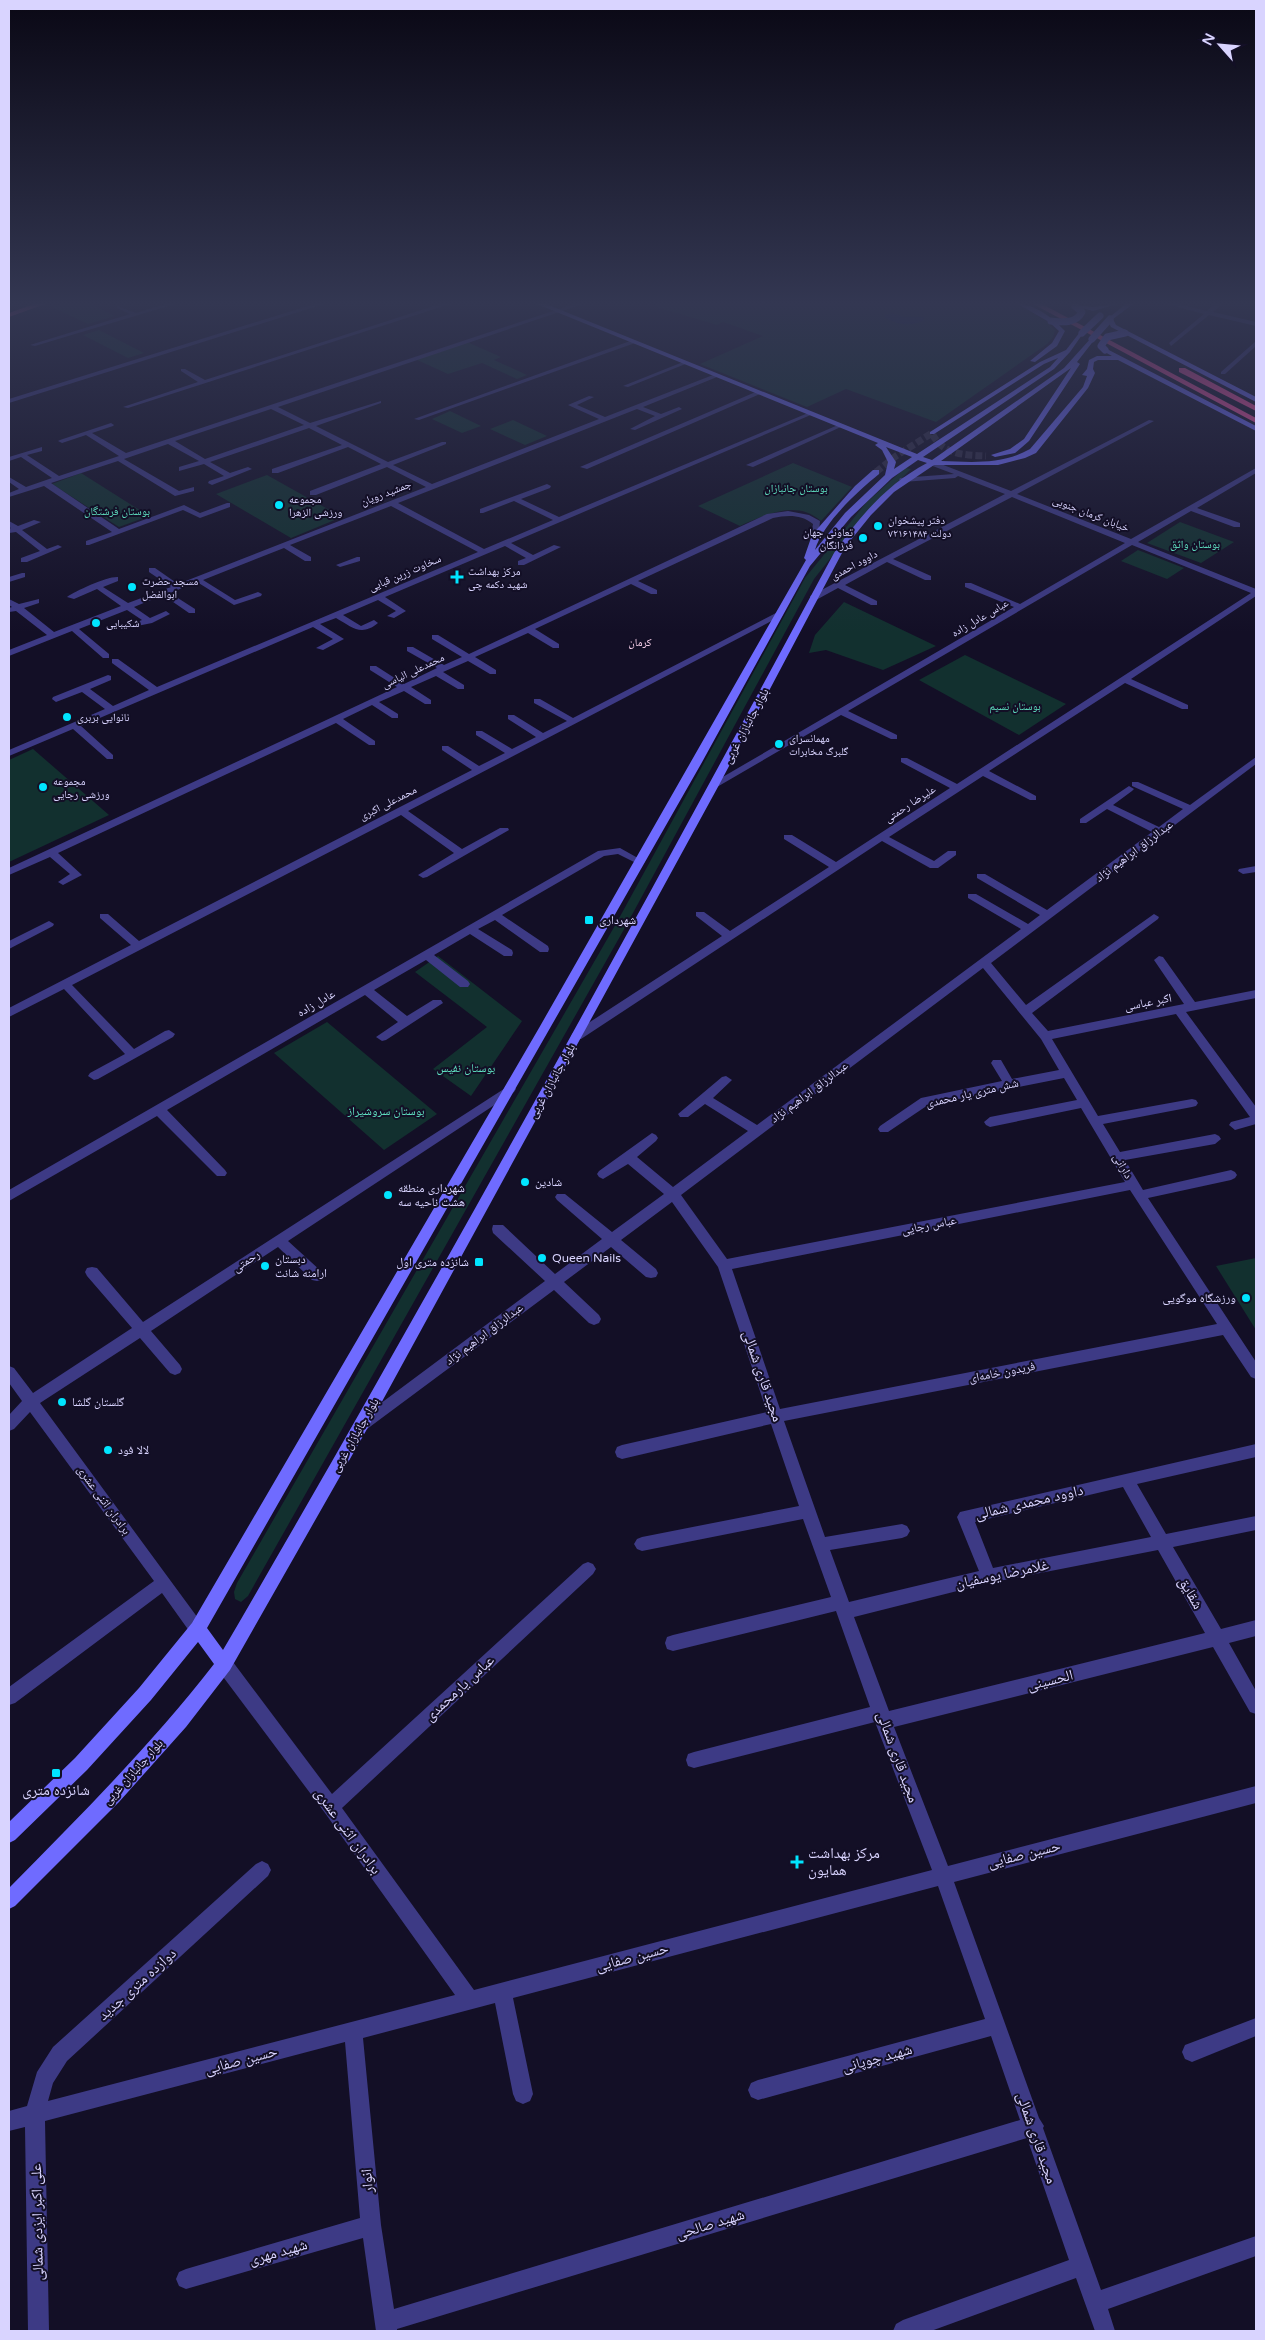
<svg xmlns="http://www.w3.org/2000/svg" width="1265" height="2340" font-family="'Varela Round','Noto Naskh Arabic',sans-serif">
	<style>
		.green { fill: #12302f }
		.water { fill: #0c2248 }
		.lines { fill: none; stroke-linecap: round; stroke-linejoin: round }
		.secondary-tunnel { stroke: #312d47; stroke-width: 7; stroke-dasharray: 7 3; stroke-linecap: butt }
		.street { fill: #3d3a85; fill-rule: evenodd }
		.secondary { fill: #6f6bff; fill-rule: evenodd }
		.highway { fill: #ff4fa3; fill-rule: evenodd }
		.secondary-bridge { stroke: #6f6bff; stroke-width: 7 }
		.poi-dot { fill: #00e5ff; stroke: #130f26; stroke-width: 2 }
		.labels { text-anchor: middle; dominant-baseline: central; stroke-width: 4; stroke-linejoin: round; paint-order: stroke }
		.far-park-label { font-size: 11px; fill: #5fe0c0; stroke: #130f26 }
		.far-street-label { font-size: 11px; fill: #d9d4ff; stroke: #130f26 }
		.far-poi-label { font-size: 11px; fill: #d9d4ff; stroke: #130f26; text-anchor: start }
		.far-neighbourhood-label { font-size: 11px; fill: #ffd6f0; stroke: #130f26 }
		.street-label { font-size: 12px; fill: #d9d4ff; stroke: #130f26 }
		.poi-label { font-size: 12px; fill: #d9d4ff; stroke: #130f26; text-anchor: start }
		.park-label { font-size: 12px; fill: #5fe0c0; stroke: #130f26 }
		.near-street-label { font-size: 15px; fill: #d9d4ff; stroke: #130f26 }
		.near-poi-label { font-size: 15px; fill: #d9d4ff; stroke: #130f26 }
	</style>
	<rect width="100%" height="100%" fill="#130f26"/>
	<g class="green">
		<path d="M61 304H91L115 316 88 324 52 307Z"/>
		<path d="M658 304H1018L1046 321 1055 330 1053 337 1047 344 936 422 846 389 807 407 700 364 763 336 723 322 717 325 653 306Z"/>
		<path d="M99 330 144 353 128 358 83 335Z"/>
		<path d="M467 342 501 357 494 360 527 375 517 379 482 363 448 374 415 359Z"/>
		<path d="M450 411 481 426 462 433 432 419Z"/>
		<path d="M513 420 547 436 525 445 490 429Z"/>
		<path d="M793 463 852 487 821 521C796 499 765 515 740 526L698 506Z"/>
		<path d="M905 468 911 469 863 517 814 579 627 924 248 1596 241 1602 235 1599 234 1592 237 1583 617 922 805 578 866 503Z"/>
		<path d="M81 473 149 516 119 527 52 484Z"/>
		<path d="M267 475 342 517 291 538 216 494Z"/>
		<path d="M1180 522 1234 542 1201 563 1147 543Z"/>
		<path d="M1138 550 1184 568 1167 579 1121 561Z"/>
		<path d="M844 602 936 646 883 670 826 650 809 653 815 635Z"/>
		<path d="M965 655 1066 704 1019 735 919 680Z"/>
		<path d="M33 749 109 815 9 862V760Z"/>
		<path d="M438 956 522 1021 471 1096 433 1069 487 1027 415 972Z"/>
		<path d="M327 1022 437 1114 384 1150 274 1053Z"/>
		<path d="M1256 1258V1330L1216 1266Z"/>
	</g>
	<path class="water" d="M893 313 905 317H924V320C913 327 896 325 885 317V315Z"/>
	<g class="lines">
		<path class="secondary-tunnel" d="M876 472 896 456 932 433C942 455 965 455 986 456"/>
		<g class="street">
			<path d="M165 304H175L35 346 30 345 130 314 117 308V306L136 313Z"/>
			<path d="M314 304H324L9 403V399Z"/>
			<path d="M440 304H450L128 408 123 407 198 382 181 371V369H185L205 380Z"/>
			<path d="M574 304H583L278 407 310 423 381 401V403L316 426 388 462 442 442H446V444L393 465 432 484 599 419 568 405 589 396 594 397 577 405 605 417 713 375H717V377L643 407 661 414 679 407 682 409 635 430 630 429 655 416 637 409 398 503 484 549 553 520 514 501 483 513H480V509L547 484 551 486 550 488 521 499 559 517 808 413 813 414 511 543 533 555 554 545 561 547 524 565H518V561L526 558 505 546 385 597 406 611 394 618 387 616 396 611 378 600 343 615 361 626 374 620 378 623C361 637 352 627 336 618L320 624 344 639 323 650 316 648 333 639 313 627 81 726 113 755V759H107L73 729 9 756V750L105 709 82 692 56 702 52 699 53 697 108 675 111 676V680L90 689 113 706 149 690 112 663V659H118L157 687 478 552 391 506 290 545 311 557V561H305L284 548 203 580 235 600 258 592 262 594 261 596 234 605 197 582 170 593 195 609V613H189L163 595 134 607 150 618 166 611 170 614 152 623 137 626V622L142 620 127 610 79 629 109 654V658H103L72 631 9 656V650L47 635 16 611 9 612V608L12 607 9 605V599L19 604 39 599V603L24 608 54 632 121 606 97 589 74 599 67 597C75 591 108 576 118 577V581L103 587 128 603 171 587 149 572V568H155L178 584 426 487 387 467 316 495H310V491L381 464 348 447 278 473H272V469L342 445 309 428 210 462 230 473 248 467 252 469 212 485 208 483 209 481 224 476 204 464 179 471V467L199 461 168 444 124 459 179 491 194 487V491L175 496 118 461 51 483 119 529 184 505 200 513 227 503H230V507L200 518 183 510 89 545H86V541L112 532 44 486 9 497V493L19 489 9 482V477L26 487 52 478 21 457 9 461V457L42 447V451L27 455 59 476 119 456 86 435 62 443 58 441 60 440 111 423 114 425 113 426 92 433 126 453ZM271 409 304 425 205 459 175 441Z"/>
			<path d="M1167 304H1179L1207 311 1215 304H1222L1213 312 1256 322V326L1209 315 1171 346 1169 343 1204 314Z"/>
			<path d="M633 340 635 343 419 420 414 419Z"/>
			<path d="M1256 341V346L1225 374H1221V372Z"/>
			<path d="M683 362 688 363 628 387 623 386Z"/>
			<path d="M758 391 761 393 760 394 587 469 580 467Z"/>
			<path d="M1149 420 1154 421 1017 494 1131 539 1256 468V473L1197 508 1240 523V527H1234L1191 511 1138 542 1256 589V596L1131 679 1188 705V709H1182L1125 683 989 771 1036 796V800H1030L983 776 889 837 934 861 948 851H956V855L938 868H930L882 841 581 1039H573L571 1036 573 1033 722 936 696 916V912H704L730 931 829 867 784 839V835H792L836 862 950 788 901 762V758H907L957 784 1251 593 1132 545 848 711 897 735V739H891L841 715 717 787 714 788 709 785 1014 607 965 587V583H971L1020 604 1125 543 1012 497 893 559 931 576V580H925L887 562 845 585 877 601V605H871L838 588 816 600H810V596L1005 494 958 476 955 478 903 482 899 480 900 478 954 474 930 465V461H933L1011 491Z"/>
			<path d="M838 425 843 426 753 467 746 465Z"/>
			<path d="M788 511 809 515 820 521 818 539 811 537 813 524C801 514 787 515 773 518L638 581 657 590V594H651L631 584 535 629 559 644V648H553L528 633 475 657 496 670V674H490L468 661 443 672 464 685V689H458L436 676 411 687 431 700V704H425L404 691 379 702 398 714V718H392L372 705 343 719 375 741V745H369L336 723 58 853 82 875 63 885 58 882 70 874 50 857 9 875V868L397 687 370 670V666H376L404 684 437 668 407 651V647H413L444 665 462 657 432 639V635H438L469 654 767 514Z"/>
			<path d="M34 520 41 522 22 530 47 549 58 545 62 547 27 562H21V558L40 551 16 532 9 533V529L11 528 9 527V521L18 526Z"/>
			<path d="M357 557H360V561L340 567 336 565Z"/>
			<path d="M22 573H25V577L9 582V577Z"/>
			<path d="M776 613 783 615 408 811 462 849 500 828H508L509 830 427 877 423 878 418 875 454 853 401 815 72 985 134 1049 165 1031 169 1030 175 1034 173 1037 98 1079 94 1080 88 1076 90 1073 125 1054 64 989 9 1017V1008L131 945 100 918V914H108L139 941 472 770 442 750V746H448L479 766 505 753 476 735V731H482L512 749 536 737 508 719V715H514L543 733 567 721 534 703V699H540L573 718Z"/>
			<path d="M1256 757V764L991 963 1026 1005 1154 914 1159 917 1158 919 1032 1013 1048 1031 1184 1004 1154 960 1159 956 1163 957 1195 1002 1256 990V998L1186 1012 1256 1107V1124L1235 1130 1229 1125 1231 1122 1250 1117 1176 1014 1052 1039 1098 1116 1192 1099 1196 1100 1198 1103 1196 1106 1192 1107 1103 1124 1120 1152 1215 1134 1219 1136 1221 1139 1215 1144 1125 1160 1143 1190 1231 1170 1235 1172 1237 1175 1235 1178 1231 1180 1148 1198 1256 1362V1379L1251 1377 1223 1335 784 1421 825 1537 902 1524 907 1526 910 1531 907 1536 902 1538 830 1550 849 1602 979 1571 957 1517 960 1512 1256 1444V1457L1137 1484 1166 1534 1256 1516V1530L1173 1547 1221 1629 1256 1620V1636L1229 1643 1256 1691V1714L1250 1712 1213 1647 894 1727 948 1866 1256 1786V1803L954 1882 1039 2118 1044 2126 1043 2128 1101 2290 1256 2236V2256L1108 2309 1115 2331H1095L1076 2278 931 2331H893L896 2324 903 2320 1069 2260 1027 2138 397 2329V2331H376L363 2238 186 2289 179 2286 176 2279 179 2272 186 2269 360 2218 345 2042 45 2121 49 2331H28L25 2127 9 2131V2111L27 2106 37 2072 53 2047 256 1864 262 1861 268 1864 271 1870 268 1876 67 2061 53 2083 48 2101 455 1995 325 1813 218 1670 216 1664 218 1658 224 1656 230 1658 332 1794 583 1564 588 1562 593 1564 596 1569 593 1574 342 1808 474 1990 932 1870 875 1722 694 1768 688 1766 686 1760 688 1754 694 1752 870 1707 836 1611 673 1651 667 1649 665 1643 667 1637 673 1635 831 1597 803 1519 642 1551 637 1549 634 1544 637 1539 642 1537 799 1506 771 1424 622 1459 617 1457 615 1452 617 1447 622 1445 767 1412 718 1267 672 1202 621 1240 656 1269 658 1273 656 1277 651 1278 646 1277 611 1247 564 1282 599 1315 601 1319 599 1323 594 1325 589 1323 554 1290 367 1429 362 1431 357 1429 355 1425 357 1421 545 1281 493 1233 492 1229 493 1225H503L555 1274 602 1239 557 1200 555 1197 557 1194H565L612 1232 664 1194 628 1164 603 1179 599 1177 597 1174 599 1171 652 1133 656 1135 658 1138 656 1141 637 1157 673 1187 748 1131 705 1104 688 1117H680L678 1114 722 1077 726 1076 732 1080 713 1098 757 1125 1021 929 968 898V894H976L1028 924 1040 915 977 878V874H985L1047 910 1152 832 1107 809 1086 823H1080V819L1129 786 1134 789 1132 791 1113 805 1159 827 1183 809 1132 786V782H1138L1190 805ZM983 968 1041 1039 1059 1070 1012 1079 1001 1060H993L991 1063 1002 1081 921 1098 880 1126 878 1129 880 1132H888L928 1105 1064 1078 1077 1100 990 1117 984 1122 986 1125 990 1127 1081 1108 1125 1182 727 1259 681 1195ZM1130 1190 1217 1324 780 1409 732 1269ZM1123 1487 1151 1537 993 1568 975 1522ZM1158 1550 1205 1633 889 1711 854 1617 989 1583ZM938 1886 985 2019 758 2080 751 2083 748 2090 751 2097 758 2100 991 2036 1020 2120 394 2309 381 2225 363 2038 495 2003 513 2094 516 2101 523 2104 530 2101 533 2094 513 1998Z"/>
			<path d="M620 848 645 862 640 865 618 854 604 856 502 915 548 946 549 949 548 952H540L495 920 478 929 512 950 513 953 512 956H504L470 934 434 955 468 981 470 984 468 987H460L426 960 374 990 407 1016 433 1000H441L443 1003 386 1040 382 1041 376 1037 398 1022 365 995 167 1110 225 1170 227 1173 225 1176H217L157 1116 9 1201V1190L598 851Z"/>
			<path d="M1256 866V872L1243 874 1238 871 1239 869Z"/>
			<path d="M49 921 54 924 53 926 9 949V941Z"/>
			<path d="M510 1085 514 1086 516 1089 514 1092 288 1241 322 1272 324 1276 322 1280 317 1281 312 1280 278 1247 151 1331 180 1365 182 1369 180 1373 175 1375 170 1373 140 1338 40 1403 206 1629 204 1635 198 1637 192 1635 162 1593 15 1703 9 1705V1687L154 1581 30 1412 14 1429 9 1431V1415L22 1401 9 1383V1366L14 1368 33 1393 132 1328 87 1276 85 1272 87 1268 92 1267 97 1268 143 1322Z"/>
			<path d="M1256 2018V2036L1192 2062 1185 2059 1182 2052 1185 2045Z"/>
		</g>
		<g class="secondary">
			<path d="M537 304H546L917 454 1050 367 1058 358 1044 364 934 434H930V432L1040 362 1066 350 1080 332H1084L1070 352 1054 369 923 457 932 460 1064 368 1092 337 1095 339 1077 362 1080 364 1029 441 1015 453 995 457 991 455 1010 449 1024 439 1071 368 941 461C972 462 1002 465 1030 449L1083 387 1087 376 1082 375 1087 369 1089 360 1097 356H1112L1103 351 1105 348 1256 426V431L1118 360H1098L1094 362 1093 369 1095 373 1088 388 1036 453 1025 458 998 465H934L894 492 871 515 850 541 842 553 719 785 367 1429 230 1670 186 1727 119 1802 15 1906 9 1909V1888C81 1815 151 1745 214 1664L198 1642 151 1700 87 1770 15 1840 9 1843V1822L75 1758 139 1688 192 1623 539 1028 806 560 804 558 812 535 855 486 873 470H879V474C857 492 823 523 815 550L845 513 885 475 888 462 882 450 875 445 878 443ZM886 447 912 457 894 469 896 462ZM918 460 927 463C887 484 859 517 834 553 636 921 434 1288 223 1650L207 1628 701 764 810 566 851 517 892 478Z"/>
			<path d="M1018 304C1035 304 1054 319 1065 331L1057 346 1035 362 1030 361 1052 343 1059 331 1049 322Z"/>
			<path d="M1068 304 1093 307 1117 304 1093 311Z"/>
			<path d="M1126 304H1133L1113 319 1116 325 1256 397V402L1111 327 1107 319Z"/>
		</g>
		<g class="highway">
			<path d="M34 304H45L9 317V313Z"/>
			<path d="M1033 304H1042L1256 418V423Z"/>
			<path d="M1179 368H1185L1256 406V411L1179 372Z"/>
		</g>
		<g class="secondary-bridge">
			<path d="M1051 321C1062 322 1076 324 1082 312L1075 306"/>
			<path d="M1082 333 1100 316"/>
			<path d="M1092 339 1110 319"/>
			<path d="M1105 350 1101 346 1107 337 1125 333"/>
		</g>
	</g>
	<linearGradient id="sky" x2="0" y2="1"><stop stop-color="#0a0815"/><stop offset="0.48" stop-color="#333752"/><stop offset="1" stop-color="#333752" stop-opacity="0"/></linearGradient>
	<rect width="1265" height="632" fill="url(#sky)"/>
	<g class="poi-dot">
		<circle cx="279" cy="505" r="5"/>
		<circle cx="878" cy="526" r="5"/>
		<circle cx="863" cy="538" r="5"/>
		<path d="M454.5 569.5h5v5h5v5h-5v5h-5v-5h-5v-5h5z"/>
		<circle cx="132" cy="587" r="5"/>
		<circle cx="96" cy="623" r="5"/>
		<circle cx="67" cy="717" r="5"/>
		<circle cx="779" cy="744" r="5"/>
		<circle cx="43" cy="787" r="5"/>
		<rect x="584" y="915" width="10" height="10" rx="2.5"/>
		<circle cx="525" cy="1182" r="5"/>
		<circle cx="388" cy="1195" r="5"/>
		<circle cx="542" cy="1258" r="5"/>
		<rect x="474" y="1257" width="10" height="10" rx="2.5"/>
		<circle cx="265" cy="1266" r="5"/>
		<circle cx="1246" cy="1298" r="5"/>
		<circle cx="62" cy="1402" r="5"/>
		<circle cx="108" cy="1450" r="5"/>
		<rect x="51" y="1768" width="10" height="10" rx="2.5"/>
		<path d="M794.5 1854.5h5v5h5v5h-5v5h-5v-5h-5v-5h5z"/>
	</g>
	<g class="labels">
		<g class="far-park-label">
			<text x="796" y="488">بوستان جانبازان</text>
			<text x="117" y="511">بوستان فرشتگان</text>
			<text x="1195" y="544">بوستان واثق</text>
			<text x="1015" y="706">بوستان نسیم</text>
		</g>
		<g class="far-street-label">
			<text transform="translate(386 493) rotate(-21)">جمشید رویان</text>
			<text transform="translate(1091 514) rotate(21)">خیابان کرمان جنوبی</text>
			<text transform="translate(854 565) rotate(-28)">داوود احمدی</text>
			<text transform="translate(405 573) rotate(-23)">سخاوت زرین قبایی</text>
			<text transform="translate(980 618) rotate(-30)">عباس عادل زاده</text>
			<text transform="translate(413 671) rotate(-25)">محمدعلی الیاسی</text>
			<text transform="translate(388 803) rotate(-27)">محمدعلی اکبری</text>
			<text transform="translate(910 804) rotate(-33)">علیرضا رحمتی</text>
		</g>
		<g class="far-poi-label">
			<text x="289" y="499">مجموعه<tspan x="289" dy="13">ورزشی الزهرا</tspan></text>
			<text x="888" y="520">دفتر پیشخوان<tspan x="888" dy="13">دولت ۷۲۱۶۱۴۸۴</tspan></text>
			<text x="853" y="532" text-anchor="end">تعاونی جهان<tspan x="853" dy="13">فرزانگان</tspan></text>
			<text x="468" y="571">مرکز بهداشت<tspan x="468" dy="13">شهید دکمه چی</tspan></text>
			<text x="142" y="581">مسجد حضرت<tspan x="142" dy="13">ابوالفضل</tspan></text>
			<text x="106" y="623">شکیبایی</text>
			<text x="77" y="717">نانوایی بربری</text>
			<text x="789" y="738">مهمانسرای<tspan x="789" dy="13">گلبرگ مخابرات</tspan></text>
			<text x="53" y="781">مجموعه<tspan x="53" dy="13">ورزشی رجایی</tspan></text>
		</g>
		<g class="far-neighbourhood-label">
			<text x="640" y="642">کرمان</text>
		</g>
		<g class="street-label">
			<text transform="translate(746 726) rotate(-62)">بلوار جانبازان غربی</text>
			<text transform="translate(1134 851) rotate(-37)">عبدالرزاق ابراهیم نژاد</text>
			<text transform="translate(1148 1002) rotate(-11)">اکبر عباسی</text>
			<text transform="translate(316 1003) rotate(-30)">عادل زاده</text>
			<text transform="translate(552 1081) rotate(-61)">بلوار جانبازان غربی</text>
			<text transform="translate(809 1092) rotate(-37)">عبدالرزاق ابراهیم نژاد</text>
			<text transform="translate(972 1093) rotate(-13)">شش متری یار محمدی</text>
			<text transform="translate(1123 1166) rotate(60)">دارانی</text>
			<text transform="translate(929 1225) rotate(-11)">عباس رجایی</text>
			<text transform="translate(246 1261) rotate(-33)">رحمتی</text>
			<text transform="translate(484 1334) rotate(-37)">عبدالرزاق ابراهیم نژاد</text>
			<text transform="translate(1002 1372) rotate(-11)">فریدون خامه‌ای</text>
			<text transform="translate(355 1435) rotate(-60)">بلوار جانبازان غربی</text>
			<text transform="translate(104 1500) rotate(54)">برادران اثنی عشری</text>
			<text transform="translate(133 1772) rotate(-48)">بلوار جانبازان غربی</text>
		</g>
		<g class="poi-label">
			<text x="599" y="920">شهرداری</text>
			<text x="535" y="1182">شادین</text>
			<text x="398" y="1188">شهرداری منطقه<tspan x="398" dy="14">هشت ناحیه سه</tspan></text>
			<text x="552" y="1258">Queen Nails</text>
			<text x="275" y="1259">دبستان<tspan x="275" dy="14">ارامنه شانت</tspan></text>
			<text x="469" y="1262" text-anchor="end">شانزده متری اول</text>
			<text x="1236" y="1298" text-anchor="end">ورزشگاه موگویی</text>
			<text x="72" y="1402">گلستان گلشا</text>
			<text x="118" y="1450">لالا فود</text>
		</g>
		<g class="park-label">
			<text x="466" y="1068">بوستان نفیس</text>
			<text x="386" y="1111">بوستان سروشیراز</text>
		</g>
		<g class="near-street-label">
			<text transform="translate(763 1376) rotate(71)">مجید قاری شمالی</text>
			<text transform="translate(1029 1502) rotate(-13)">داوود محمدی شمالی</text>
			<text transform="translate(1002 1574) rotate(-12)">غلامرضا یوسفیان</text>
			<text transform="translate(1191 1593) rotate(60)">شقایق</text>
			<text transform="translate(1050 1680) rotate(-14)">الحسینی</text>
			<text transform="translate(459 1688) rotate(-43)">عباس یارمحمدی</text>
			<text transform="translate(898 1757) rotate(70)">مجید قاری شمالی</text>
			<text transform="translate(348 1831) rotate(54)">برادران اثنی عشری</text>
			<text transform="translate(1024 1854) rotate(-14)">حسین صفایی</text>
			<text transform="translate(632 1957) rotate(-15)">حسین صفایی</text>
			<text transform="translate(137 1984) rotate(-42)">دوازده متری جدید</text>
			<text transform="translate(877 2058) rotate(-15)">شهید چوپانی</text>
			<text transform="translate(241 2060) rotate(-15)">حسین صفایی</text>
			<text transform="translate(1037 2138) rotate(71)">مجید قاری شمالی</text>
			<text transform="translate(367 2181) rotate(-95)">انوار</text>
			<text transform="translate(37 2222) rotate(-91)">علی اکبر ایزدی شمالی</text>
			<text transform="translate(710 2224) rotate(-17)">شهید صالحی</text>
			<text transform="translate(278 2252) rotate(-16)">شهید مهری</text>
		</g>
		<g class="near-poi-label">
			<text x="56" y="1790">شانزده متری</text>
			<text x="808" y="1853" text-anchor="start">مرکز بهداشت<tspan x="808" dy="17">همایون</tspan></text>
		</g>
	</g>
	<rect width="1265" height="2340" fill="none" stroke="#d9d4ff" stroke-width="20"/>
	<g transform="translate(1220 45) rotate(297)" stroke="#130f26" stroke-width="4" paint-order="stroke">
	<path d="M0-4L9 19L0 12L-9 19Z" fill="#d9d4ff"/>
	<text y="-8" font-size="14" font-weight="bold" text-anchor="middle" fill="#d9d4ff">N</text>
	</g>
</svg>
